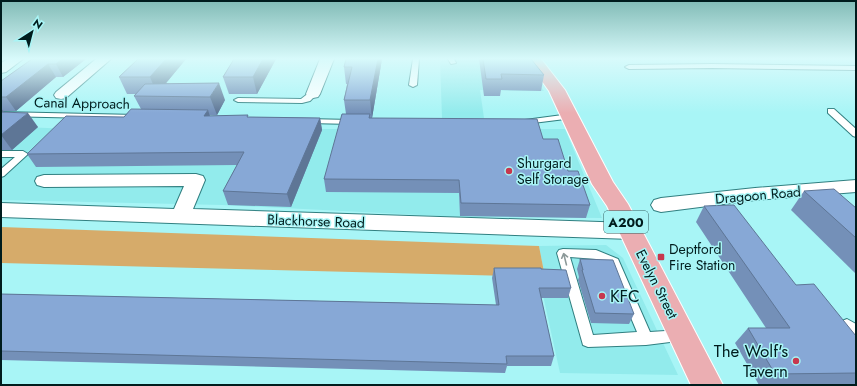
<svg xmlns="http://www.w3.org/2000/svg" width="857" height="386" font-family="Jost,sans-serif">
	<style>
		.built { fill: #92ebec }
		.green { fill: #d6ab6a }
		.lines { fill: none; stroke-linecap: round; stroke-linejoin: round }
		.lane-casing { stroke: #307f80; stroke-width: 2 }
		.street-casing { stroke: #307f80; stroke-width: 2 }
		.primary-casing { stroke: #fff; stroke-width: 2 }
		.lane { fill: #fff; fill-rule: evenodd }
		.street { fill: #fff; fill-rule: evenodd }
		.primary { fill: #ebaeb2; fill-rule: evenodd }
		.wall { fill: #7490b8 }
		.shaded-wall { fill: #5e7696 }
		.building { fill: #87a8d6; stroke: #5e7696 }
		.oneway { stroke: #8c9999 }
		.poi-dot { fill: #c7374e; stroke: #a8f5f6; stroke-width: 1.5 }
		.labels { text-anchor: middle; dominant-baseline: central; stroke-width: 3; stroke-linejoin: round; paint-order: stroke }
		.shield { fill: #a8f5f6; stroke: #325d5e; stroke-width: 1 }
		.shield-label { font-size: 13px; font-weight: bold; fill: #001c1d }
		.street-label { font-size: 14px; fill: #001c1d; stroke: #a8f5f6 }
		.poi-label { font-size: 14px; fill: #001c1d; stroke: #a8f5f6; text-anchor: start }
		.near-poi-label { font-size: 17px; fill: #001c1d; stroke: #a8f5f6; text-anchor: start }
	</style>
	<rect width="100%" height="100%" fill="#a8f5f6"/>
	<g class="built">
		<path d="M440 59H519L544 91 480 90 484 118H442Z"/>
		<path d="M1 126 70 129H565L602 218 460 217 222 205 1 200Z"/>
		<path d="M606 245 623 258 678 375 560 373 539 277 545 276 539 246Z"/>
	</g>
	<path class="green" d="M1 227 539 246 545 277 1 263Z"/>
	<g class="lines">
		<defs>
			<g id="lane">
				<path d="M413 59H419L417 85 413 87 409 85Z"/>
				<path d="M448 59H454L456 63 451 64Z"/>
				<path d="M712 64 856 66V70L712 68 629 69 625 67 629 65Z"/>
				<path d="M310 92H313L317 94 310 101 302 103 238 102 234 100 238 98 301 99Z"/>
				<path d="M828 109H834L856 129V137L853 136 828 113Z"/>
				<path d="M1 112 137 115 141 117 137 119 1 116Z"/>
				<path d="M570 114H573V118L525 124 521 122 525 120Z"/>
				<path d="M304 119 353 120 357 122 353 124 307 123H304L303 121Z"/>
				<path d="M1 151H23L28 154 4 176 1 177V169L15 157H1Z"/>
				<path d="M563 249 596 250 618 259 650 332 681 330 686 332 688 336 686 340 646 345 588 347 583 345 557 253 559 250ZM570 257 596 259 609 265 637 332 593 335Z"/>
				<path d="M847 319 856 324V337L842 329 840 325 842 321Z"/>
			</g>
			<g id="street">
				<path d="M8 59H23L6 72 1 73V63Z"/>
				<path d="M96 59H111L66 98 61 99 56 98 54 95 56 92Z"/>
				<path d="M320 59H334L320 94 318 97 313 98 308 97 306 94Z"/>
				<path d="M196 174 203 176 205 180 193 209 631 223 638 226 641 231 638 236 631 239 1 217V203L174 209 184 186 44 187 37 185 35 181 37 177 44 175Z"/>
				<path d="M856 180V192L755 200 661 212 654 210 651 205 654 200 661 198 755 188Z"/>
			</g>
			<path id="primary" d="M526 59H541L565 90 613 182 628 204 723 385H691L607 206 592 184 549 91Z"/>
		</defs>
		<use href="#lane" class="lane-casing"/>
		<use href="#street" class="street-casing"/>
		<use href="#primary" class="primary-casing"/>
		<use href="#lane" class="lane"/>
		<use href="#street" class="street"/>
		<use href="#primary" class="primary"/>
	</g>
	<g class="wall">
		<path d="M32 59H86L63 77H56L16 111H3L4 112 38 127 12 150H1V81Z"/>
		<path d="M138 59H186L166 83 225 100 217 115H209L210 116 249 117 320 118 322 130 291 207 228 205 223 191 237 165 36 167 27 154 124 117 141 109 134 96 136 94H127L119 77Z"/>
		<path d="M234 59H276L257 94H229L223 77Z"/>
		<path d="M346 59H382L372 118 543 139 568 171 590 205 586 218 460 216 459 193 326 192 324 179 346 114 344 100 347 84H346L344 67Z"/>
		<path d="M479 59H531L544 75 541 91 501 90 500 96H484Z"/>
		<path d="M804 191 856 208V274L791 210Z"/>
		<path d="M704 206 856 336V385H759L735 343 748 328H766L696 222Z"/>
		<path d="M580 259 634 314 629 324 591 323 578 280 579 277 577 269Z"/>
		<path d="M494 268 541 269 571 288 568 298H541L554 356 551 366H507L505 373 1 360V294L496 305 492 278Z"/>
	</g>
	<g class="shaded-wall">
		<path d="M62 59H86L63 77 56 64Z"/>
		<path d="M166 59H186L157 94 150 77Z"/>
		<path d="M263 59H276L257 94 253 77Z"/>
		<path d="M378 59H382L372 118 370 100Z"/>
		<path d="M48 64 56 77 16 111 6 97Z"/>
		<path d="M219 83 225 100 217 115 210 97Z"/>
		<path d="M1 108 8 118 1 123Z"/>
		<path d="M208 110 212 123 204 116Z"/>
		<path d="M28 113 38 127 12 150 1 135Z"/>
		<path d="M320 118 322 130 291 207 287 194Z"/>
	</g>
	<g class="building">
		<path d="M32 59H62L56 64H48L6 97H1V81Z"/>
		<path d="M138 59H166L150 77H119Z"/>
		<path d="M234 59H263L253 77H223Z"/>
		<path d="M346 59H378L370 100H344L352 67H344Z"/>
		<path d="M483 59H531L544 75 501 74 502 79H486Z"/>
		<path d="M219 83 210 97 134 96 145 84Z"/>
		<path d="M131 109 208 110 204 116 248 115 247 117 320 118 287 194 223 191 244 152 27 154 66 116 124 117Z"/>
		<path d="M1 112 28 113 1 135Z"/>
		<path d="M342 114H370L369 118 537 119 543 139H558L568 171H578L590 205 461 203 459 180 324 179Z"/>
		<path d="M834 189 856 208V238L804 191Z"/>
		<path d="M734 205 796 285 814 284 856 336V373L775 374 748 328H790L704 206Z"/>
		<path d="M580 259 613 260 634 314 595 313 582 270H583Z"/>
		<path d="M494 268H541V269L566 270 571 288H539L554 356H506L507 364 1 351V294L499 305Z"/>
	</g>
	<defs><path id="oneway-shaft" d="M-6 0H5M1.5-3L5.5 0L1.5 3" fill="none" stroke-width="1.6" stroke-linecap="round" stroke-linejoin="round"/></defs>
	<use class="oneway" href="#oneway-shaft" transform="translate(565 259) rotate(-104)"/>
	<linearGradient id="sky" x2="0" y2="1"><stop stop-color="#81bbb6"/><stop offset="0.52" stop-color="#d8fafb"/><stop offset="1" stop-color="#d8fafb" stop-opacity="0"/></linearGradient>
	<rect width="857" height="113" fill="url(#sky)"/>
	<g class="poi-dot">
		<circle cx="509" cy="171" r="4"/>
		<rect x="657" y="253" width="8" height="8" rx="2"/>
		<circle cx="602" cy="296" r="4"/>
		<circle cx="796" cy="361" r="4"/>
	</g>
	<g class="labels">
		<rect class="shield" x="604" y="211" width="44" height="22" rx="3"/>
		<g class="shield-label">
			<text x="626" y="222">A200</text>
		</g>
		<g class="street-label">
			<text transform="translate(82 103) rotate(1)">Canal Approach</text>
			<text transform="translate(758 195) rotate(-5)">Dragoon Road</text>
			<text transform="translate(316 221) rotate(2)">Blackhorse Road</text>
			<text transform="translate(657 284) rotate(63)">Evelyn Street</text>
		</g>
		<g class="poi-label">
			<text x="517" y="163">Shurgard<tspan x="517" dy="16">Self Storage</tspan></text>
			<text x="669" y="249">Deptford<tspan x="669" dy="16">Fire Station</tspan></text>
		</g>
		<g class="near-poi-label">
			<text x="610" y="296">KFC</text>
			<text x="788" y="351" text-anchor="end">The Wolf's<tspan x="788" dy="20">Tavern</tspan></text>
		</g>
	</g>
	<rect width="857" height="386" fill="none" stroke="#001c1d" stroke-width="4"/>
	<g transform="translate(32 32) rotate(36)" stroke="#a8f5f6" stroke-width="3" paint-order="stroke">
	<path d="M0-3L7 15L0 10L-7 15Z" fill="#001c1d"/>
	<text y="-6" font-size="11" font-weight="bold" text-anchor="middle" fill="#001c1d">N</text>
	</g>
</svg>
